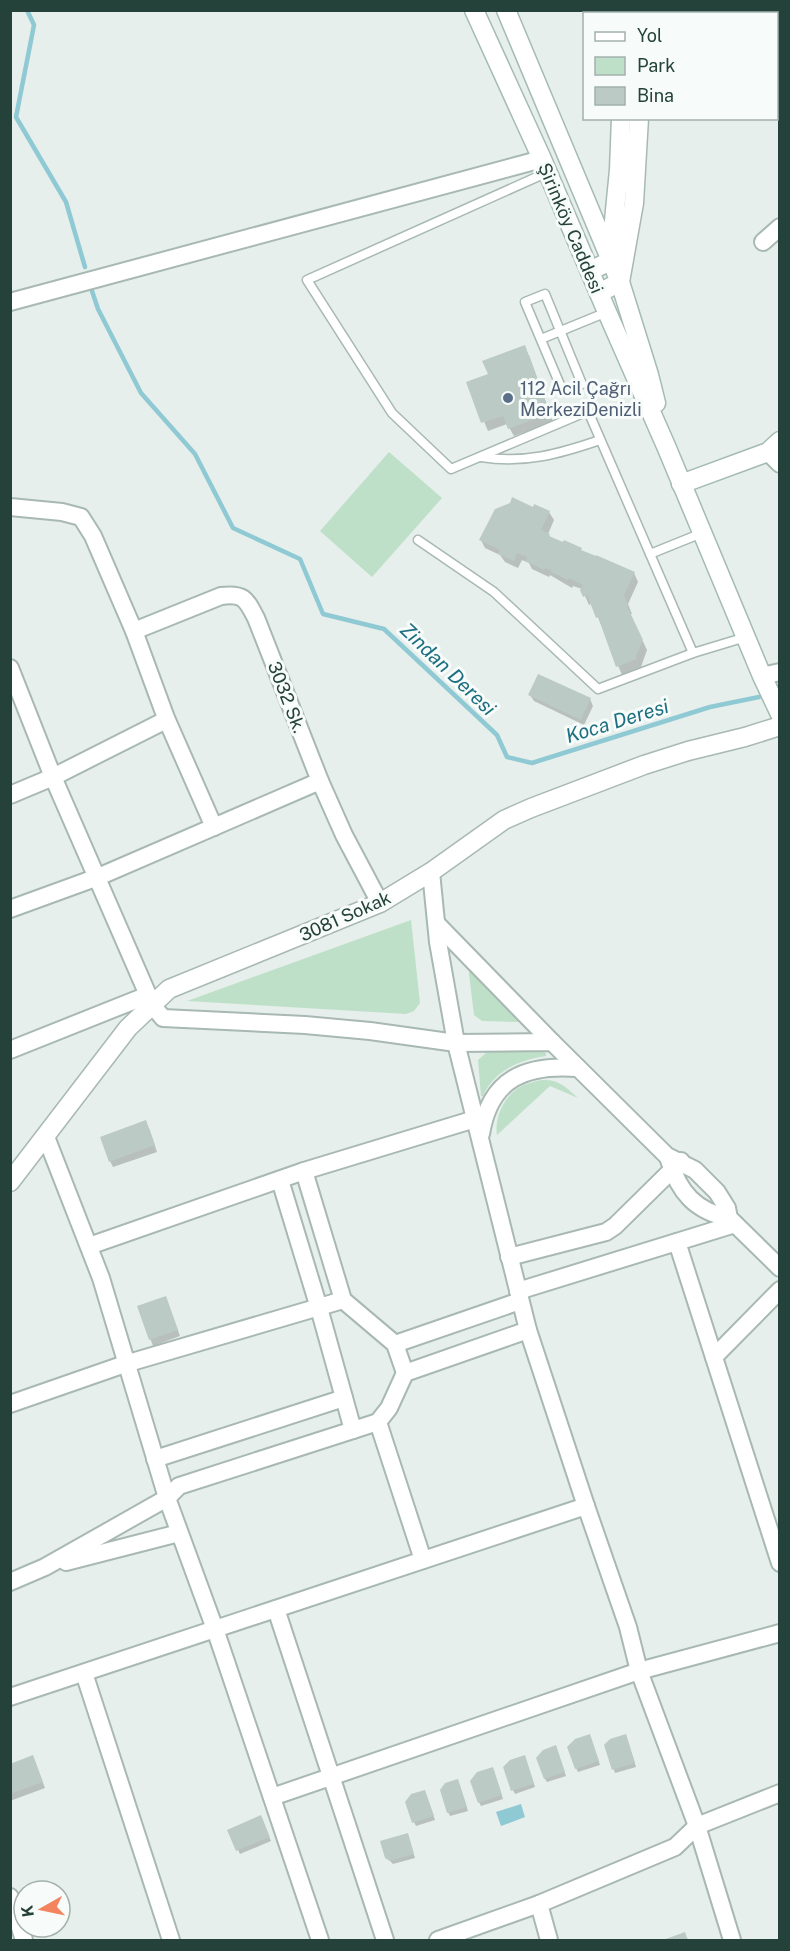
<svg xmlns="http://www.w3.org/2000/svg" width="790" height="1951" font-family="'Public Sans',sans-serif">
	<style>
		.green { fill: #bfe0c8 }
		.water { fill: #8ec9d4 }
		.shadow { fill: #0003 }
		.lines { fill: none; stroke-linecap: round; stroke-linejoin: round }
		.stream { stroke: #8ec9d4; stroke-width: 4.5 }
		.building { fill: #bbcac4 }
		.service-casing { stroke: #a8b8b2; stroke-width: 11 }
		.minor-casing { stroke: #a8b8b2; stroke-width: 20 }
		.tertiary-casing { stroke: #a8b8b2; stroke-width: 21 }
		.secondary-casing { stroke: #a4bbb3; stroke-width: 21 }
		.service { stroke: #fff; stroke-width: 8 }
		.minor { stroke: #fff; stroke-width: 16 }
		.tertiary { stroke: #fff; stroke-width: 18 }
		.secondary { stroke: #fff; stroke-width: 18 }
		.service-dot { fill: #5c6f8a; stroke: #f7fbf9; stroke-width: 2 }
		.labels { text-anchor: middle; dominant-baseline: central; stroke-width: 6; stroke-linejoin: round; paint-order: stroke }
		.street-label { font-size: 18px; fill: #24423a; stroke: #f7fbf9 }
		.service-label { font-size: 18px; fill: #4e5e75; stroke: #f7fbf9; text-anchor: start }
		.water-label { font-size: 20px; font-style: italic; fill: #1c6f80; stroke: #f7fbf9 }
	</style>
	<rect width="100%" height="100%" fill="#e6efeb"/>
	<g class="green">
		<path d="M389 452 442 498 372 577 320 531Z"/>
		<path d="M411 920 420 1003 414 1011 406 1014 187 1001Z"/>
		<path d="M472 970 519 1019 520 1022 482 1021 474 1015 469 974V971Z"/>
		<path d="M493 1050 539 1051 546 1053V1056C520 1060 494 1070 483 1096H481L478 1060 488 1051Z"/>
		<path d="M541 1080C559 1079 566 1087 578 1098L550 1086 497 1135C494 1119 504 1097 518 1088 525 1084 533 1082 541 1080Z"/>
	</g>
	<path class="water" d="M521 1804 525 1817 501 1826 496 1812Z"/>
	<g class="shadow">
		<path d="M529 355 553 422 514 436 507 424 488 431 468 383 489 375Z"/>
		<path d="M533 509 549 512 554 520 548 534 551 538 634 573 638 582 628 604 632 614H630L647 650 641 667 622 675 592 603 589 605 582 589 573 586 572 588 550 575 549 577 532 569 529 563 522 560 518 568 505 562 500 555 485 548 481 540Z"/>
		<path d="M530 695 590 699 593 706 584 725 534 701Z"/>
		<path d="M149 1128 157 1152 113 1167 110 1161Z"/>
		<path d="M166 1298 180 1336 153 1346 139 1307Z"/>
		<path d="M591 1739 600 1765 578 1772 576 1768Z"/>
		<path d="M627 1739 636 1767 615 1773 606 1745Z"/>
		<path d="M557 1751 566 1776 547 1782 545 1779Z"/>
		<path d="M33 1757 45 1788 10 1801V1765Z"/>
		<path d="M526 1760 535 1787 515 1794 513 1790Z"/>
		<path d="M494 1773 503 1799 481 1806 479 1802Z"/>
		<path d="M458 1781 468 1811 450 1816 448 1812Z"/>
		<path d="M426 1795 435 1820 416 1826 414 1822Z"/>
		<path d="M262 1821 271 1841 240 1854 229 1831Z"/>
		<path d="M407 1834 415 1858 393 1864 386 1857Z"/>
	</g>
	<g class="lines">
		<g class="stream">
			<path d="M27 10 34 25 16 117 66 202 85 267"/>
			<path d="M92 291 98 309 141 393 195 454 233 528 300 559 323 614 384 629 497 735 507 757 532 763 710 707 759 697"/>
		</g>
	</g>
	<g class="building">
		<path d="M525 345 550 413 508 429 503 416 481 423 466 382 488 374 482 361Z"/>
		<path d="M512 497 533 507 534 504 550 511 541 530 550 534 549 536 563 542 564 540 582 548 581 550 596 556V555L635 572 624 595 628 605 627 606 643 640 636 656 637 659 616 667 598 617 596 618 587 595 583 597 580 590 583 585 569 578 568 580 551 572V570L545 568 544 570 526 561 527 557 517 553 514 561 498 554 500 550 479 540 495 509 510 503Z"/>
		<path d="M538 674 591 698 581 720 528 695Z"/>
		<path d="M146 1120 155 1145 109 1162 100 1137Z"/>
		<path d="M166 1296 178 1330 149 1340 137 1306Z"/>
		<path d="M590 1734 599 1761 575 1769 567 1747 575 1739Z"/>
		<path d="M626 1734 635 1763 612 1770 604 1745 610 1739Z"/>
		<path d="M556 1745 565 1772 544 1779 536 1758 543 1750Z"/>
		<path d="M33 1755 43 1782 10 1794V1764Z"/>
		<path d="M525 1755 534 1784 511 1791 503 1767 510 1760Z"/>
		<path d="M493 1767 502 1795 478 1803 470 1781 477 1772Z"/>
		<path d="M458 1779 467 1807 447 1813 440 1790 445 1783Z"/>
		<path d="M425 1790 434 1816 412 1823 405 1802 411 1794Z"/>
		<path d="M261 1815 270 1837 236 1851 227 1830Z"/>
		<path d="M408 1833 414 1854 390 1861 385 1858 380 1841Z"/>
		<path d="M685 1932 688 1940H663Z"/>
	</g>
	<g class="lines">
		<defs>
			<g id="service">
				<path d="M548 172 307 280 392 413 451 469 588 411 693 653"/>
				<path d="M545 294 582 384 563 392 525 302Z"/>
				<path d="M541 339 607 312"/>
				<path d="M481 457C524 464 559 454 600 440"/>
				<path d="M418 540 494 592 598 689 693 653 746 637"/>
				<path d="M650 554 702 533"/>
			</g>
			<g id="minor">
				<path d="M716 10 719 14"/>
				<path d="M776 76 780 79"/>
				<path d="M763 242 780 227"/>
				<path d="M10 302 542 159"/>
				<path d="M768 452 780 464"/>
				<path d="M10 507 62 512 81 517 93 536 134 631 166 718 214 827"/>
				<path d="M134 631 221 596C244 593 246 599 256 618L320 781 344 835 380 903"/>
				<path d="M10 668 53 777 148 995 152 1005 163 1018 305 1025 370 1031 456 1043 552 1042 667 1156 695 1170 717 1192 727 1208 729 1218 780 1268"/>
				<path d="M762 676 780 672"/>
				<path d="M10 795 53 777 164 721 166 718"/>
				<path d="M431 872 438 942 456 1043 528 1330 586 1506 628 1627 639 1671 697 1826 732 1940"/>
				<path d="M10 909 98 877 320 781"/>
				<path d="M437 924 552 1042"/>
				<path d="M10 1050 148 995"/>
				<path d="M475 1119 304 1171 343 1300 395 1344 520 1301"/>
				<path d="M481 1134C490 1078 526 1064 578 1068"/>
				<path d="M46 1137 101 1278 167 1498 215 1629 320 1940"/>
				<path d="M669 1160C679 1192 695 1211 729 1218"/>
				<path d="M280 1180 319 1308 353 1430"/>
				<path d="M677 1242 780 1563"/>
				<path d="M89 1246 304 1171"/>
				<path d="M509 1257 606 1232 615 1226 681 1161"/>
				<path d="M518 1291 735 1224"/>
				<path d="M395 1344 405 1373"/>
				<path d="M714 1357 780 1290"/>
				<path d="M10 1404 125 1364 343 1300"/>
				<path d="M378 1422 389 1408 405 1373 528 1330"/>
				<path d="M155 1459 344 1398"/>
				<path d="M66 1562 179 1533"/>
				<path d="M10 1582 45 1567 167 1498 179 1486 378 1422 423 1560"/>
				<path d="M276 1609 385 1940"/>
				<path d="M84 1673 171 1940"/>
				<path d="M10 1697 586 1506"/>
				<path d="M272 1797 639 1671 780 1633"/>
				<path d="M10 1897 24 1940"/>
				<path d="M539 1904 549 1940"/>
				<path d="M438 1940 539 1904 675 1847 697 1826 780 1793"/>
			</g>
			<g id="tertiary">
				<path d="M625 14 626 10"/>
				<path d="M645 14V10"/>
				<path d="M590 271 610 261 619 170 621 118"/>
				<path d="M599 293 620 282 634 203 639 118"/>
				<path d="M10 1182 128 1028 169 989 380 903 431 872 504 820 531 808 644 765 688 751 745 737 780 726"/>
			</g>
			<g id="secondary">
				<path d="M474 10 542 159 607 312 666 446 762 676 780 714"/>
				<path d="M506 10 620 282 649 375 656 403"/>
				<path d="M681 484 768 452 780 441"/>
			</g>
		</defs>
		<use href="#service" class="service-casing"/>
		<use href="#minor" class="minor-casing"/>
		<use href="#tertiary" class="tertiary-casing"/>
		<use href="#secondary" class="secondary-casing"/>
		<use href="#service" class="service"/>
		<use href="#minor" class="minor"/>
		<use href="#tertiary" class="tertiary"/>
		<use href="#secondary" class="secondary"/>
	</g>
	<circle class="service-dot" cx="508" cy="398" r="6"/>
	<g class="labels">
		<g class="street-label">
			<text transform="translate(571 228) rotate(67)">Şirinköy Caddesi</text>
			<text transform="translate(287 697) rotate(69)">3032 Sk.</text>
			<text transform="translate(345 916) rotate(-24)">3081 Sokak</text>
		</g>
		<g class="service-label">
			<text x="520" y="388">112 Acil Çağrı<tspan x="520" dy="21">MerkeziDenizli</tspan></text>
		</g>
		<g class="water-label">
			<text transform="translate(448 669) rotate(44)">Zindan Deresi</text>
			<text transform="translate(617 721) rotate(-17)">Koca Deresi</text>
		</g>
	</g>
	<rect width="790" height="1951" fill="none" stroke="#24423a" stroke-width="24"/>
	<rect x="583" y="12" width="195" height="108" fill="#f7fbf9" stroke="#a3b1ad" stroke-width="1.5"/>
	<rect x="595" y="32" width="30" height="9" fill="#ffffff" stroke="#a3b1ad" stroke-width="1.5"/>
	<text x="637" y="42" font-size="18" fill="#24423a">Yol</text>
	<rect x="595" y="57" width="30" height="18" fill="#bfe0c8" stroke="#a3b1ad" stroke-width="1.5"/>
	<text x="637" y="72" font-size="18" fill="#24423a">Park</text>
	<rect x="595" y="87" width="30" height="18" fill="#bbcac4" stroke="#a3b1ad" stroke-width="1.5"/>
	<text x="637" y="102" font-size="18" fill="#24423a">Bina</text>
	<g transform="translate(42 1909) rotate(261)"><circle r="28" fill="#f7fbf9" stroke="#a3b1ad" stroke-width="1.5"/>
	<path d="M0-4.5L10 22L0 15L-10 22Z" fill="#f4845f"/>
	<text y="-9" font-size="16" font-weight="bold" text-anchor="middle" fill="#24423a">K</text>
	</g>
</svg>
